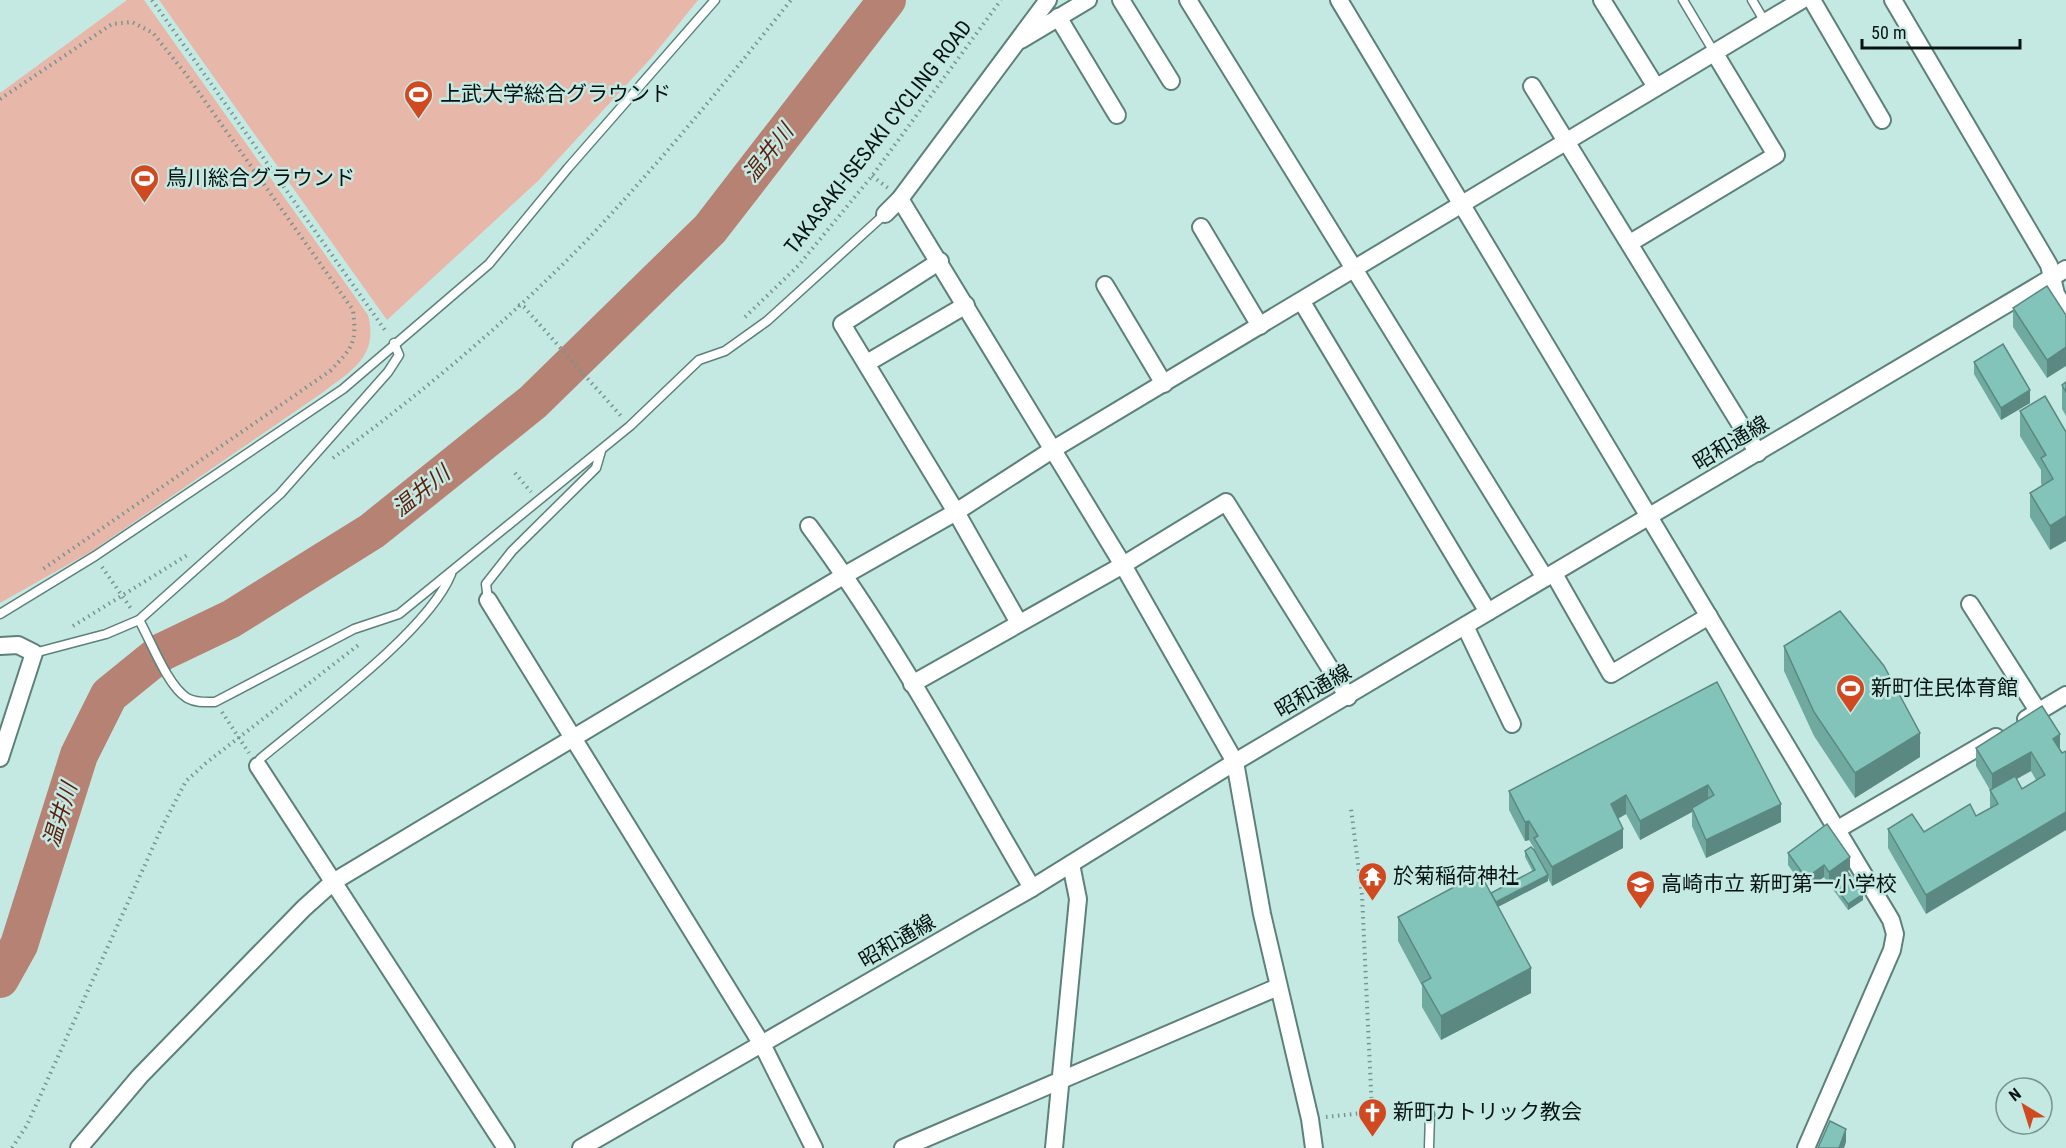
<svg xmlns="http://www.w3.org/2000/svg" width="2066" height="1148" font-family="'Roboto Condensed','Noto Sans JP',sans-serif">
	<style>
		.green { fill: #e7b7a9 }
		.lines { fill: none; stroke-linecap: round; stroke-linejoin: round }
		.river { stroke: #b68273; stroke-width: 38 }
		.service-casing { stroke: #5d807a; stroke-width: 11 }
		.minor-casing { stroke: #5d807a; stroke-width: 20 }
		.path { stroke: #78948f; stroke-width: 4; stroke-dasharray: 1.5 4.5; stroke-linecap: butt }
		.service { stroke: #fff; stroke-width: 8 }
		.minor { stroke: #fff; stroke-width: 16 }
		.wall { fill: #70a99f; fill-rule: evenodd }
		.shaded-wall { fill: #5b8982 }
		.building { fill: #82c4b9; stroke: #5b8982; stroke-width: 1.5 }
		.labels { text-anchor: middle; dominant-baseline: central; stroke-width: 5; stroke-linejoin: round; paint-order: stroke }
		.poi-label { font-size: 21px; fill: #061311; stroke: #c4e9e3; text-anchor: start }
		.street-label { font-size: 21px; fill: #061311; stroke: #c4e9e3 }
		.water-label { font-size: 22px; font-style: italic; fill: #5e1d0a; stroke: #c4e9e3 }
	</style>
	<rect width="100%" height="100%" fill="#c4e9e3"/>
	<g class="green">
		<path d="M127 0H144L368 315C379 357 351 371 322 393L92 551 0 603V93Z"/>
		<path d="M159 0H698L652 57 538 181 387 320Z"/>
	</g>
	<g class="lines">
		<path class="river" d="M0 979 19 945 79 755 109 695 162 652 231 619 372 531 533 402 710 229 887 0"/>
		<defs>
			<g id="service">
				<path d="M1683 0 1714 52"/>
				<path d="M1752 0 1765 22"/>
				<path d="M488 600 486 584 512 551 596 468 601 451"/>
				<path d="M0 614 95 556 343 389 489 264 568 168 715 0"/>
				<path d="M139 620C151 641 167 685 187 698 196 703 206 702 215 702L354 629 399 614 630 426 699 360 725 351 767 321 885 214"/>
				<path d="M34 653 106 634 139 620 280 494 388 372 399 355 394 343"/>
				<path d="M258 766 260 759C311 716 428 632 451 574"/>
				<path d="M1429 1148 1430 1114"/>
			</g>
			<g id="minor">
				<path d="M1121 0 1171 81"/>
				<path d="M1188 0 1545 578"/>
				<path d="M1339 0 1891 920 1895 934 1892 950 1806 1148"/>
				<path d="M1602 0 1656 87"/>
				<path d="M1812 0 1882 120"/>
				<path d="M1893 0 2049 265 2056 294 2066 310"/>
				<path d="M1058 17 1117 115"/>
				<path d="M1021 40 1088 0"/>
				<path d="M1532 86 1758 453"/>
				<path d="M900 199 1123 565 1235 762 1262 914 1310 1119 1314 1148"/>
				<path d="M885 214 900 199 1048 0"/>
				<path d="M1201 227 1260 326"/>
				<path d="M1630 243 1776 155 1714 52"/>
				<path d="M940 261 842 324 956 512 1019 623"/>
				<path d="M1105 285 1164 384"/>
				<path d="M1302 302 1488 612"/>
				<path d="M867 363 966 305"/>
				<path d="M809 526C893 640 961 766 1032 888"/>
				<path d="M1554 574 1611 674 1709 616"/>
				<path d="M488 600 763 1046 814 1148"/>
				<path d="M1970 604 2038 711"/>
				<path d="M1465 626 1512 724"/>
				<path d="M0 646 18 645 34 653 0 758"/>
				<path d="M912 684 1123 565 1226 502 1348 697"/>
				<path d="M2026 719 2066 695"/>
				<path d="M258 766 506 1148"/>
				<path d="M1838 829 1996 737"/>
				<path d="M79 1148 140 1076 304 908 333 882 845 575 956 512 1052 450 1802 0"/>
				<path d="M581 1148 1032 888 1235 762 2066 269"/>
				<path d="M903 1148 1278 987"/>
				<path d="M1054 1148 1078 899 1071 864"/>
			</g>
		</defs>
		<use href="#service" class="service-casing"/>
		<use href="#minor" class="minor-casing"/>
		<g class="path">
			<path d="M152 0 387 333"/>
			<path d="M0 99 112 24 132 22 153 33 185 73 353 310C357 343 353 347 330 371L43 569"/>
			<path d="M872 176 888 188"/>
			<path d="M518 305 524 307 621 416"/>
			<path d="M745 317 798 266 872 176 1001 0"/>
			<path d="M333 458C421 394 508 321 585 242 658 165 725 83 791 0"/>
			<path d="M515 473 531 492"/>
			<path d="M102 567 132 610"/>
			<path d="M73 626 189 554"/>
			<path d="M222 712 249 753"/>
			<path d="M1326 1117 1372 1112 1362 895 1351 809"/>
			<path d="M12 1148 27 1125 163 825 186 781 206 763 361 643"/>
		</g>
		<use href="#service" class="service"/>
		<use href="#minor" class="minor"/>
	</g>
	<g class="wall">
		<path d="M2013 308 2066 315 2047 378 2013 327Z"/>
		<path d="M1974 362 2030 403 2001 420 1974 374Z"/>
		<path d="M2066 382V416L2062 409V385Z"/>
		<path d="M2020 411 2066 432 2050 550 2030 517V493L2042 486 2041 483V470L2020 436Z"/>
		<path d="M1784 646 1920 757 1855 798 1814 736 1784 671Z"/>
		<path d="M1717 682 1781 822 1706 858 1692 826V812L1640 840 1626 814 1618 819 1623 848 1552 886 1548 878V881L1498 907 1531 993 1441 1040 1422 1007V986L1398 941V917L1491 893 1533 872 1525 857V851L1534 850V848L1529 840 1525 841 1509 810V791Z"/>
		<path d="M1976 748 2060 749 2062 753 2066 751 1926 914 1888 848V829L1924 832 1976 816 1990 808V790L1976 766ZM2031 771 2036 780 2022 789 2017 779Z"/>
		<path d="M1788 853 1850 869 1847 872 1863 900 1848 910 1832 888V882L1829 885 1824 877 1806 890 1788 865Z"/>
	</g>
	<g class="shaded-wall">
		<path d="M2066 347V366L2047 378V360Z"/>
		<path d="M2030 390V403L2001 420V408Z"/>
		<path d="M2066 516V541L2050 550V526Z"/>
		<path d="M1920 733V757L1855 798V773Z"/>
		<path d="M2060 734V753L2053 739Z"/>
		<path d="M2031 752V771L1992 792V774Z"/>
		<path d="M1708 785V804L1692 808V812L1640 840V821Z"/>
		<path d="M1626 795V814L1611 822V804Z"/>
		<path d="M1781 804V822L1706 858V840Z"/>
		<path d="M2066 812V830L1926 914V895Z"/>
		<path d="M1529 821V840L1525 841V822Z"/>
		<path d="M1623 829V848L1552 886V867Z"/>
		<path d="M1850 857V869L1829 885V872Z"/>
		<path d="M1824 865V877L1806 890V878Z"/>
		<path d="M1548 875V881L1488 912V906Z"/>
		<path d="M1863 894V900L1848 910V904Z"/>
		<path d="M1531 968V993L1441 1040V1016Z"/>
		<path d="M1846 1129V1142L1844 1148H1839Z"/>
	</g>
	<g class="building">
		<path d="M2047 286 2066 315V347L2047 360 2013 308Z"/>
		<path d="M2003 344 2030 390 2001 408 1974 362Z"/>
		<path d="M2066 382V392L2062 385Z"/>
		<path d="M2045 396 2066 432V516L2050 526 2030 493 2053 479 2041 458 2046 455 2020 411Z"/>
		<path d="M1840 611 1884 666 1920 733 1855 773 1814 712 1784 646Z"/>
		<path d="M1717 682 1781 804 1706 840 1692 808 1714 795 1708 785 1640 821 1626 795 1611 804 1623 829 1552 867 1534 838 1538 836 1529 821 1525 822 1509 791Z"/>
		<path d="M2042 706 2060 734 2053 739 2062 753 2066 751V812L1926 895 1888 829 1912 814 1924 832 1970 804 1976 816 1998 804 1990 790 2015 776 2022 789 2045 775 2031 752 1992 774 1976 748Z"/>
		<path d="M1827 824 1850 857 1829 872 1824 865 1806 878 1788 853Z"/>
		<path d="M1531 847 1534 850 1548 875 1496 902 1491 893 1535 870 1525 851Z"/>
		<path d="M1847 871 1863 894 1848 904 1832 882Z"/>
		<path d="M1480 873 1531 968 1441 1016 1422 983 1431 978 1398 917Z"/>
		<path d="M1830 1121 1846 1129 1839 1148H1818Z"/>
	</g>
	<defs>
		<symbol id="stadium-pin" viewBox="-11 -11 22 30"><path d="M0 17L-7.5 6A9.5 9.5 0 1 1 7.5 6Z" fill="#d14920" stroke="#c4e9e3"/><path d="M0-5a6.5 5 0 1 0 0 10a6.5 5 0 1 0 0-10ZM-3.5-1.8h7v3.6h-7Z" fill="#fff"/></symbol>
		<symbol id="temple-pin" viewBox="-11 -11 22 30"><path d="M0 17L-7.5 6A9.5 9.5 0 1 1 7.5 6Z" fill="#d14920" stroke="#c4e9e3"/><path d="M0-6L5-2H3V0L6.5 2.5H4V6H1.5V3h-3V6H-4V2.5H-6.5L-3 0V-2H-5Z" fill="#fff"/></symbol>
		<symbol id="school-pin" viewBox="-11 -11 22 30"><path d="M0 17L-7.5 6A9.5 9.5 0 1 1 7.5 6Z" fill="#d14920" stroke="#c4e9e3"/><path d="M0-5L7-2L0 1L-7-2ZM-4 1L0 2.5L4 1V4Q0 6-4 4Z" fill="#fff"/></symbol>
		<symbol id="church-pin" viewBox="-11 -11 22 30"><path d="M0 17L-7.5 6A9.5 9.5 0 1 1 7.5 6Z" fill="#d14920" stroke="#c4e9e3"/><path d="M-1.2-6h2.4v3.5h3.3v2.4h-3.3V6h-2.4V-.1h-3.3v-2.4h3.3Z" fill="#fff"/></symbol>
	</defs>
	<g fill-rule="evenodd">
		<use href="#stadium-pin" x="402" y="78" width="33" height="45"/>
		<use href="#stadium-pin" x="128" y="162" width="33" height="45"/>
		<use href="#stadium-pin" x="1834" y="672" width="33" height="45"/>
		<use href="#temple-pin" x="1356" y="860" width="33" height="45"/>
		<use href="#school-pin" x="1624" y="868" width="33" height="45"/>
		<use href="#church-pin" x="1356" y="1096" width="33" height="45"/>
	</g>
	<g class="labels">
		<g class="poi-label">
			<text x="440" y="94">上武大学総合グラウンド</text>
			<text x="166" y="178">烏川総合グラウンド</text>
			<text x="1871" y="688">新町住民体育館</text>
			<text x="1393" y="876">於菊稲荷神社</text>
			<text x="1661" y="884">高崎市立 新町第一小学校</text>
			<text x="1393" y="1112">新町カトリック教会</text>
		</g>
		<g class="street-label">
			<text transform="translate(878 137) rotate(-52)">TAKASAKI-ISESAKI CYCLING ROAD</text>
			<text transform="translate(1731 443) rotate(-31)">昭和通線</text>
			<text transform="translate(1313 691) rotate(-30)">昭和通線</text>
			<text transform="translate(897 941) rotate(-30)">昭和通線</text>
		</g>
		<g class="water-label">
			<text transform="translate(768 153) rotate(-52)">温井川</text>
			<text transform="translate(421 491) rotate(-39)">温井川</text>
			<text transform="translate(60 815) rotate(-73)">温井川</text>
		</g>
	</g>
	<g transform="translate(2024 1106) rotate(322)"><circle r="28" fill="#c4e9e3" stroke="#78938f" stroke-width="1.5"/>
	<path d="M0-4.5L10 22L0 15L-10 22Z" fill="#d14920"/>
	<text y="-9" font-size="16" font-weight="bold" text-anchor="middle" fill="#061311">N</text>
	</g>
	<path d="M1862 39v9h158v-9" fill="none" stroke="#061311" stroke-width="3"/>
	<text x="1871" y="39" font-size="18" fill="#061311" stroke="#c4e9e3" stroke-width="4.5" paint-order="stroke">50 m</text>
</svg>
